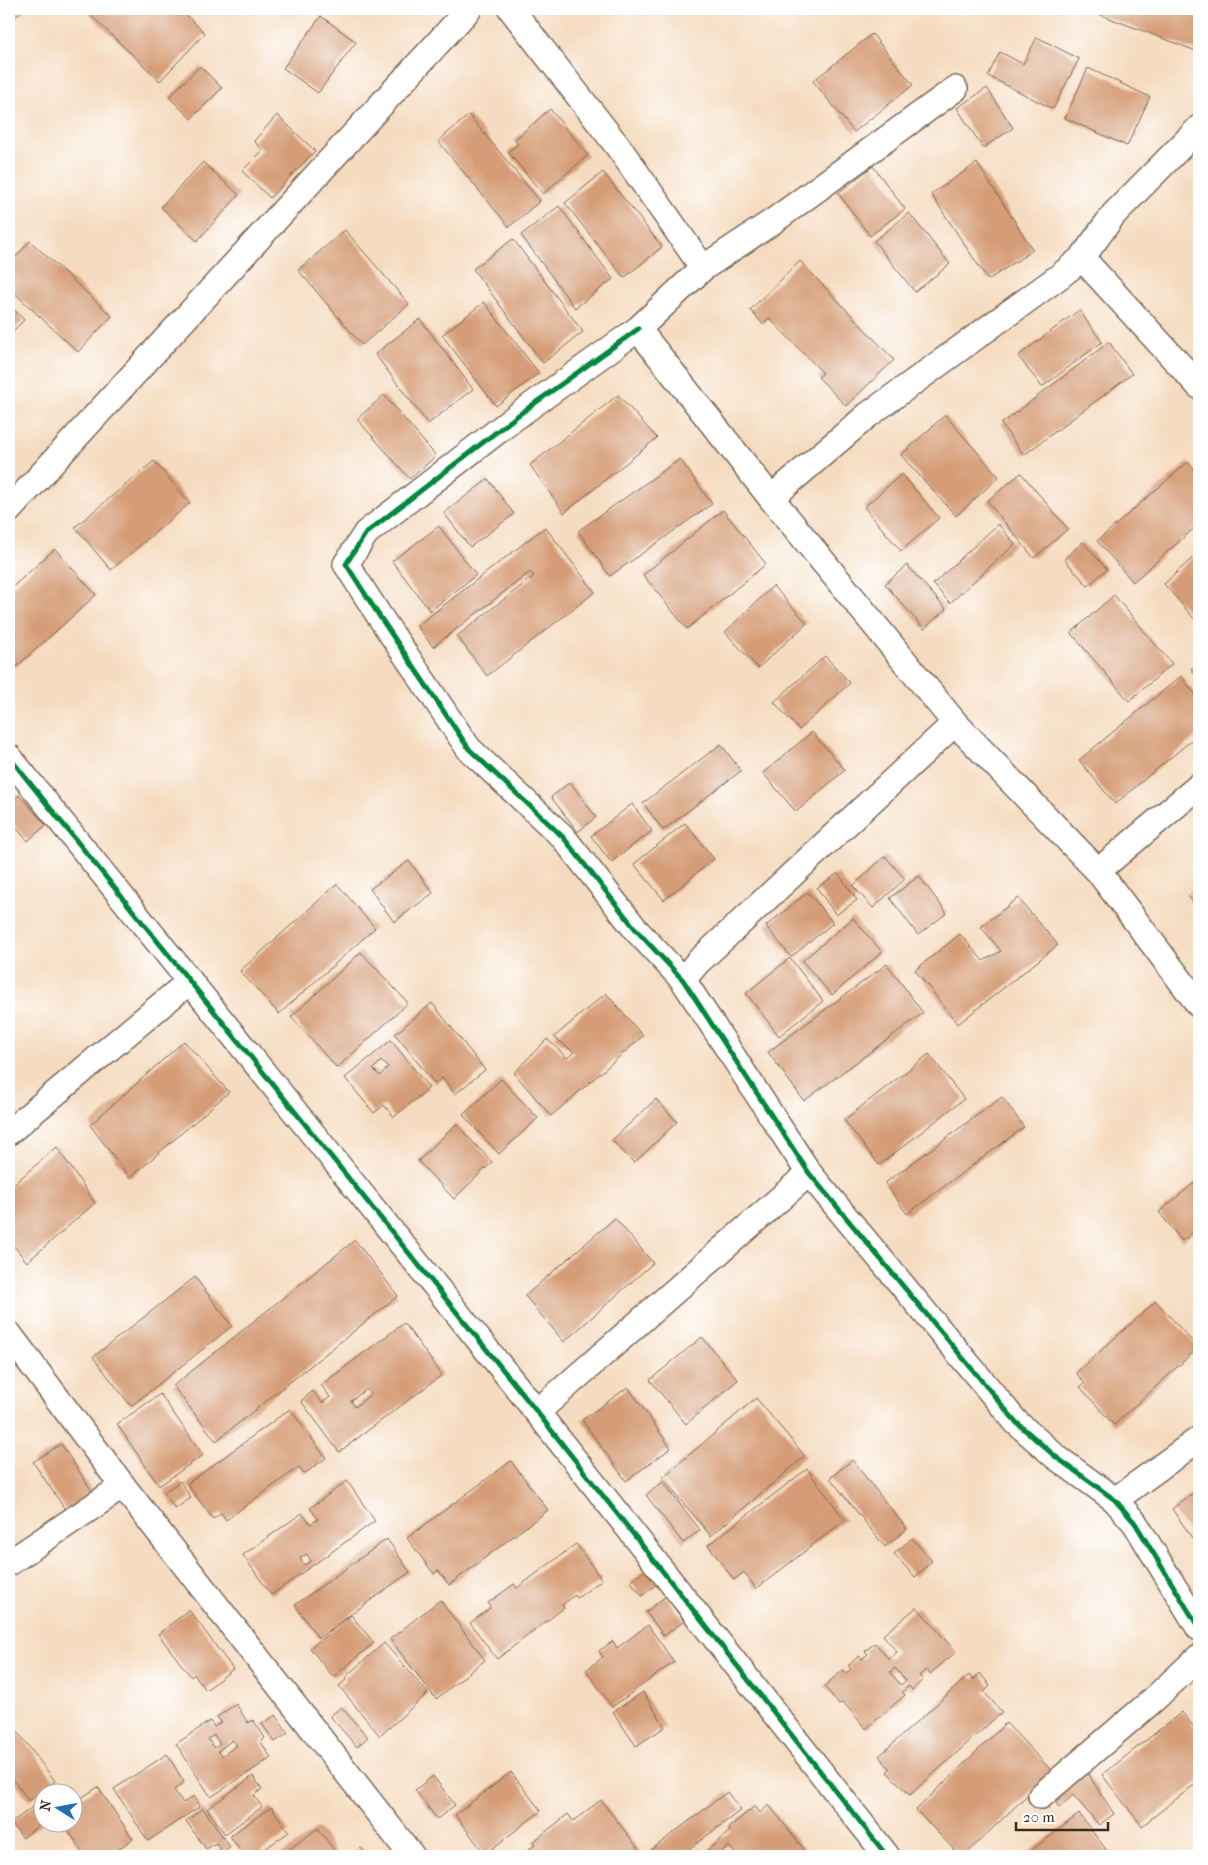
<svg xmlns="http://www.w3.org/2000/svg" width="1208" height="1865" font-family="'IM FELL French Canon',serif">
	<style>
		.building { fill: #d59d77; fill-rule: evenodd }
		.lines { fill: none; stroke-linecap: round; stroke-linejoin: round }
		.minor-casing { stroke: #7c6856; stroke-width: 28 }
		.minor { stroke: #fff; stroke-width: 25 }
		.cycleway-casing { stroke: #fff; stroke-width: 8 }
		.cycleway { stroke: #00873e; stroke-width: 5 }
	</style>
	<rect width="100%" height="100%" fill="#fff"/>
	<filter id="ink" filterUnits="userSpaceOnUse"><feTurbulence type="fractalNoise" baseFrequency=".02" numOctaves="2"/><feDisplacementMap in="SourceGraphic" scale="10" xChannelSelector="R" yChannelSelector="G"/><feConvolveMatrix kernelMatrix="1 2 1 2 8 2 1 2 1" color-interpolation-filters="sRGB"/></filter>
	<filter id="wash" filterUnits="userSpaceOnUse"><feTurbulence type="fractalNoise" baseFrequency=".0096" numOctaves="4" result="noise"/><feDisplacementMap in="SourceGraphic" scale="20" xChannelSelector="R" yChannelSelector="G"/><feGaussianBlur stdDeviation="1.12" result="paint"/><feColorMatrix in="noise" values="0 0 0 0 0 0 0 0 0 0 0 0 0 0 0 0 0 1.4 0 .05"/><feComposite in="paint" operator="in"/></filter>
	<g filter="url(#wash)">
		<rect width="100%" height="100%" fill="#f5dbbf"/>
		<g id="blocks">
			<g class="building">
				<path d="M9 9H25L9 22Z"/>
				<path d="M84 9H180L205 33 160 81Z"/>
				<path d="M1085 9H1199V52Z"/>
				<path d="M321 16 356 42 318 93 283 68Z"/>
				<path d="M872 34 913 85 854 132 813 81Z"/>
				<path d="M1037 37 1079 59 1053 109 988 76 1000 52 1023 64Z"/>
				<path d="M200 66 222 88 191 119 169 97Z"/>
				<path d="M1088 68 1150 97 1127 146 1065 118Z"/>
				<path d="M987 88 1013 128 983 148 957 108Z"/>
				<path d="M550 109 588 155 543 194 508 152 518 144 514 140Z"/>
				<path d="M277 115 315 151 270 198 242 171 263 150 254 141Z"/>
				<path d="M469 115 540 201 509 227 438 141Z"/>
				<path d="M203 162 239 195 197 241 161 207Z"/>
				<path d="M977 163 1033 250 988 280 931 194Z"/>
				<path d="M873 166 905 209 870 236 838 193Z"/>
				<path d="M603 172 662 247 624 278 565 203Z"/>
				<path d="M559 206 613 279 575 308 521 235Z"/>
				<path d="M909 213 950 264 915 292 874 241Z"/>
				<path d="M345 230 409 304 362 345 298 270Z"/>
				<path d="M513 239 583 332 543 363 473 269Z"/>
				<path d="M30 241 112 316 78 352 9 288V265Z"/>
				<path d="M800 261 894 360 846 406 818 377 823 373 769 318 763 324 750 310Z"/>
				<path d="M484 302 539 373 496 406 442 335Z"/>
				<path d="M9 304 24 320 9 335Z"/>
				<path d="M1079 310 1102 342 1042 387 1018 356Z"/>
				<path d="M420 319 473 389 428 424 375 354Z"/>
				<path d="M1109 342 1132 374 1024 455 1001 424Z"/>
				<path d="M384 395 436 456 410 479 357 419Z"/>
				<path d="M618 395 657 438 564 513 530 465Z"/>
				<path d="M945 415 999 477 956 516 901 455Z"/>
				<path d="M680 459 712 504 610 576 578 531Z"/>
				<path d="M154 461 190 503 111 570 75 527Z"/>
				<path d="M1188 462 1199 475V524L1133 582 1097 541Z"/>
				<path d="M1021 473 1068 529 1034 558 987 501Z"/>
				<path d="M902 474 939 518 901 551 864 507Z"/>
				<path d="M488 479 514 514 470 547 444 513Z"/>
				<path d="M723 510 766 564 687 629 643 575Z"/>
				<path d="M998 524 1015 544 950 603 933 584Z"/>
				<path d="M439 526 476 575 430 611 392 561Z"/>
				<path d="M545 527 595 592 487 676 457 636 534 576 530 572 433 647 417 626Z"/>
				<path d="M1083 542 1107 569 1088 586 1064 559Z"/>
				<path d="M55 549 96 595 15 668 9 661V590Z"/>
				<path d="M1199 552V620L1197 622 1164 584Z"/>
				<path d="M907 565 946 609 924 629 885 584Z"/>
				<path d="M773 586 807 623 758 668 725 632Z"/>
				<path d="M1114 595 1172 664 1129 701 1071 633Z"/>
				<path d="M825 656 850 683 799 730 774 702Z"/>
				<path d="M1199 662V679L1191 669Z"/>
				<path d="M1181 676 1199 699V734L1115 804 1079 760Z"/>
				<path d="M812 732 845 770 796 812 763 773Z"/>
				<path d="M721 744 741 771 663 830 643 803Z"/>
				<path d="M570 782 596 817 578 832 551 797Z"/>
				<path d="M19 795 46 825 28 841 9 820V804Z"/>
				<path d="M632 804 652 831 611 862 591 836Z"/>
				<path d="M685 823 714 859 664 900 634 864Z"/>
				<path d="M885 856 905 879 873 908 853 886Z"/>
				<path d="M409 861 433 893 394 922 370 889Z"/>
				<path d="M838 873 857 900 836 915 817 888Z"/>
				<path d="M919 876 947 913 918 935 890 898Z"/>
				<path d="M337 884 375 928 279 1014 240 971Z"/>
				<path d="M1199 887V910L1188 896Z"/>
				<path d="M808 892 833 923 791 957 766 926Z"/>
				<path d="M1018 898 1058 945 958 1024 915 970 960 934 983 961 1001 951 981 927Z"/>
				<path d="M853 918 882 952 832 995 802 961Z"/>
				<path d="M361 952 408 1003 337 1068 291 1017Z"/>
				<path d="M790 958 823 1001 779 1036 746 993Z"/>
				<path d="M887 964 923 1013 804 1101 768 1052Z"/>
				<path d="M606 993 643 1036 551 1116 514 1073 547 1039 567 1058 574 1052 554 1037Z"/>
				<path d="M432 1003 485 1070 455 1094 442 1078 435 1084 395 1034Z"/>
				<path d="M391 1040 429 1088 394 1117 384 1105 374 1113 345 1078ZM381 1061 388 1067 380 1076 373 1069Z"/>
				<path d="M184 1041 229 1092 130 1178 90 1125Z"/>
				<path d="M929 1054 964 1099 879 1165 844 1120Z"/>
				<path d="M501 1079 538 1118 499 1154 463 1115Z"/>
				<path d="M1002 1097 1024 1127 907 1214 885 1183Z"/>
				<path d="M656 1099 677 1122 634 1163 612 1140Z"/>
				<path d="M456 1124 492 1162 454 1199 418 1161Z"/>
				<path d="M57 1147 95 1203 27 1262 9 1240V1188Z"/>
				<path d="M1199 1179V1227L1182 1241 1159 1212Z"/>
				<path d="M615 1218 653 1263 564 1342 525 1296Z"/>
				<path d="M355 1240 398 1296 216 1441 173 1386Z"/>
				<path d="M195 1277 232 1326 131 1406 93 1357Z"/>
				<path d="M1156 1301 1198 1348 1114 1425 1080 1387 1085 1383 1076 1373Z"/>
				<path d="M404 1323 442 1375 339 1452 301 1401 313 1391 322 1403 330 1397 321 1385ZM366 1389 371 1394 355 1407 351 1401Z"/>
				<path d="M702 1337 738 1380 686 1424 650 1380Z"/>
				<path d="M628 1387 671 1448 626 1481 582 1420Z"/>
				<path d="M160 1394 203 1455 159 1486 117 1424Z"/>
				<path d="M756 1398 805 1456 711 1536 662 1478Z"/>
				<path d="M290 1409 326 1458 304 1474 299 1467 226 1520 221 1513 213 1519 187 1484Z"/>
				<path d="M61 1444 94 1494 67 1512 33 1462Z"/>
				<path d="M852 1460 907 1529 885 1547 830 1478Z"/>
				<path d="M511 1461 548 1510 449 1585 438 1570 434 1574 407 1538Z"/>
				<path d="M807 1469 845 1520 756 1589 744 1572 734 1580 708 1545Z"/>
				<path d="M180 1481 191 1498 175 1509 164 1492Z"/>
				<path d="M347 1481 375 1521 271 1595 243 1555 302 1513 311 1524 318 1519 310 1508ZM307 1554 311 1561 304 1565 300 1558Z"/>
				<path d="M663 1482 700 1530 683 1543 646 1495Z"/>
				<path d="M1199 1488V1540L1195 1542 1172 1509Z"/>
				<path d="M912 1538 932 1561 915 1577 894 1554Z"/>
				<path d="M387 1539 410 1572 318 1638 295 1605Z"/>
				<path d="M576 1544 602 1580 577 1598 575 1595 562 1605 564 1608 497 1659 470 1623 490 1608 488 1603 514 1584 517 1588Z"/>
				<path d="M647 1568 658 1583 642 1596 631 1582Z"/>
				<path d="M666 1596 684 1621 664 1636 646 1612Z"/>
				<path d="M440 1600 485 1660 436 1699 390 1639Z"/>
				<path d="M917 1607 956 1652 930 1674 926 1670 919 1676 923 1680 912 1690 909 1686 902 1692 905 1695 866 1729 843 1702 839 1704 824 1686 843 1670 846 1673 851 1669 848 1666 859 1656 862 1659 868 1654 865 1651 875 1643 889 1659 897 1652 883 1635ZM895 1668 906 1681 901 1685 890 1672Z"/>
				<path d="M189 1610 233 1669 206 1690 194 1674 191 1677 158 1634Z"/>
				<path d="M351 1615 374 1643 333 1677 310 1648Z"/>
				<path d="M648 1625 674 1662 612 1707 586 1670 603 1657 599 1651 613 1641 617 1648Z"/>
				<path d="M384 1643 428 1693 380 1736 339 1686 346 1680 345 1677Z"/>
				<path d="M980 1673 990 1686 984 1692 1002 1712 910 1795 887 1772 890 1769 879 1756 969 1675 973 1680Z"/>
				<path d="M643 1692 665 1727 636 1746 613 1712Z"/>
				<path d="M236 1704 248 1723 253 1720 265 1738 261 1742 271 1758 211 1797 176 1744 210 1721 214 1727 221 1722 217 1717ZM214 1735 220 1744 214 1748 208 1739ZM232 1740 237 1745 222 1756 218 1751Z"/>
				<path d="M341 1707 368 1737 357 1747 330 1716Z"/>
				<path d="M1182 1712 1199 1734V1781L1142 1826 1102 1775Z"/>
				<path d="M276 1715 288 1733 275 1742 262 1724Z"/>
				<path d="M1006 1723 1052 1771 964 1856H960L916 1810Z"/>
				<path d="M17 1731 55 1781 29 1801 9 1774V1737Z"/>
				<path d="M167 1754 184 1782 174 1790 183 1803 194 1796 200 1806 148 1841 114 1789Z"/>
				<path d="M1086 1771 1114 1814 1099 1825 1073 1795 1059 1808 1051 1794Z"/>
				<path d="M511 1772 541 1811 485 1854 455 1815Z"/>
				<path d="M253 1776 262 1789 254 1795 262 1807 225 1834 207 1809Z"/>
				<path d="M433 1776 455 1805 437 1819 415 1790Z"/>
				<path d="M98 1787 133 1839 108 1856H85L63 1822H72V1804Z"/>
				<path d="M727 1792 741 1810 680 1856H655L651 1850Z"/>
				<path d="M42 1800V1823L23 1838 11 1823Z"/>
				<path d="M601 1800 641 1852 636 1856H521L535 1845 533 1842 568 1814 573 1821Z"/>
				<path d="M769 1805 804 1849 796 1856H737L729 1846 720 1853 723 1856H691L698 1850 702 1855 730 1831 728 1828 755 1806 760 1813Z"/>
				<path d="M271 1807 289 1832 255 1856H244L230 1836Z"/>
				<path d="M203 1808 230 1847 222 1852 216 1843 206 1849 186 1821Z"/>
				<path d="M1079 1814 1111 1856H1024Z"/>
				<path d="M318 1828 336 1853 332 1856H280Z"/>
				<path d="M361 1848 368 1856H350Z"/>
			</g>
		</g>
	</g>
	<g filter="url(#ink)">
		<use href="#blocks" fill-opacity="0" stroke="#7c6856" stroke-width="1"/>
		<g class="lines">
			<defs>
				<g id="minor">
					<path d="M511 9 619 148 703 268 638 329 771 498 955 723 1098 871 1199 1005"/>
					<path d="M1082 258 1199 386"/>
					<path d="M703 268 772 222 955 89"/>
					<path d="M638 329 517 416 366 533 346 564 378 614 469 749 563 837 637 931 683 980 809 1173 1016 1422 1056 1457 1115 1500 1135 1523 1199 1628"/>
					<path d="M771 498 868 415 1060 276 1082 258 1114 214 1199 128"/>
					<path d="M9 510 469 9"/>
					<path d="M9 757 537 1412 887 1856"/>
					<path d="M1098 871 1199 786"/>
					<path d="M683 980 697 963 955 723"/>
					<path d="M9 1132 190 981"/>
					<path d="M9 1334 123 1486 412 1856"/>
					<path d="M537 1412 809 1173"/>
					<path d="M1115 1500 1199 1439"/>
					<path d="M9 1563 123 1486"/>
					<path d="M1041 1796 1153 1700 1199 1657"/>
				</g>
			</defs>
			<use href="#minor" class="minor-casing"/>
			<use href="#minor" class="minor"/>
			<defs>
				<g id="cycleway">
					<path d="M638 329 517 416 366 533 346 564 378 614 469 749 563 837 637 931 683 980 809 1173 1016 1422 1056 1457 1115 1500 1135 1523 1199 1628"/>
					<path d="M9 757 537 1412 887 1856"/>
				</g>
			</defs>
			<use href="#cycleway" class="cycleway-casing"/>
			<use href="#cycleway" class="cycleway"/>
		</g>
	</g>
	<rect width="1208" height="1865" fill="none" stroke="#fff" stroke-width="30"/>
	<g transform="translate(58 1808) rotate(281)"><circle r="24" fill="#ffffff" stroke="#b1aaa5"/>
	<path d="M0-4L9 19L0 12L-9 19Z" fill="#1f6fb2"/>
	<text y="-8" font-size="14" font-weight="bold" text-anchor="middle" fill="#3b2a1e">N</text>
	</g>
	<path d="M1016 1822v8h92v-8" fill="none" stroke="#3b2a1e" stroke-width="2.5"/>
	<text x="1023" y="1822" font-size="15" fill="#3b2a1e" stroke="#ffffff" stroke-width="4" paint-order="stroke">20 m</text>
</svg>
